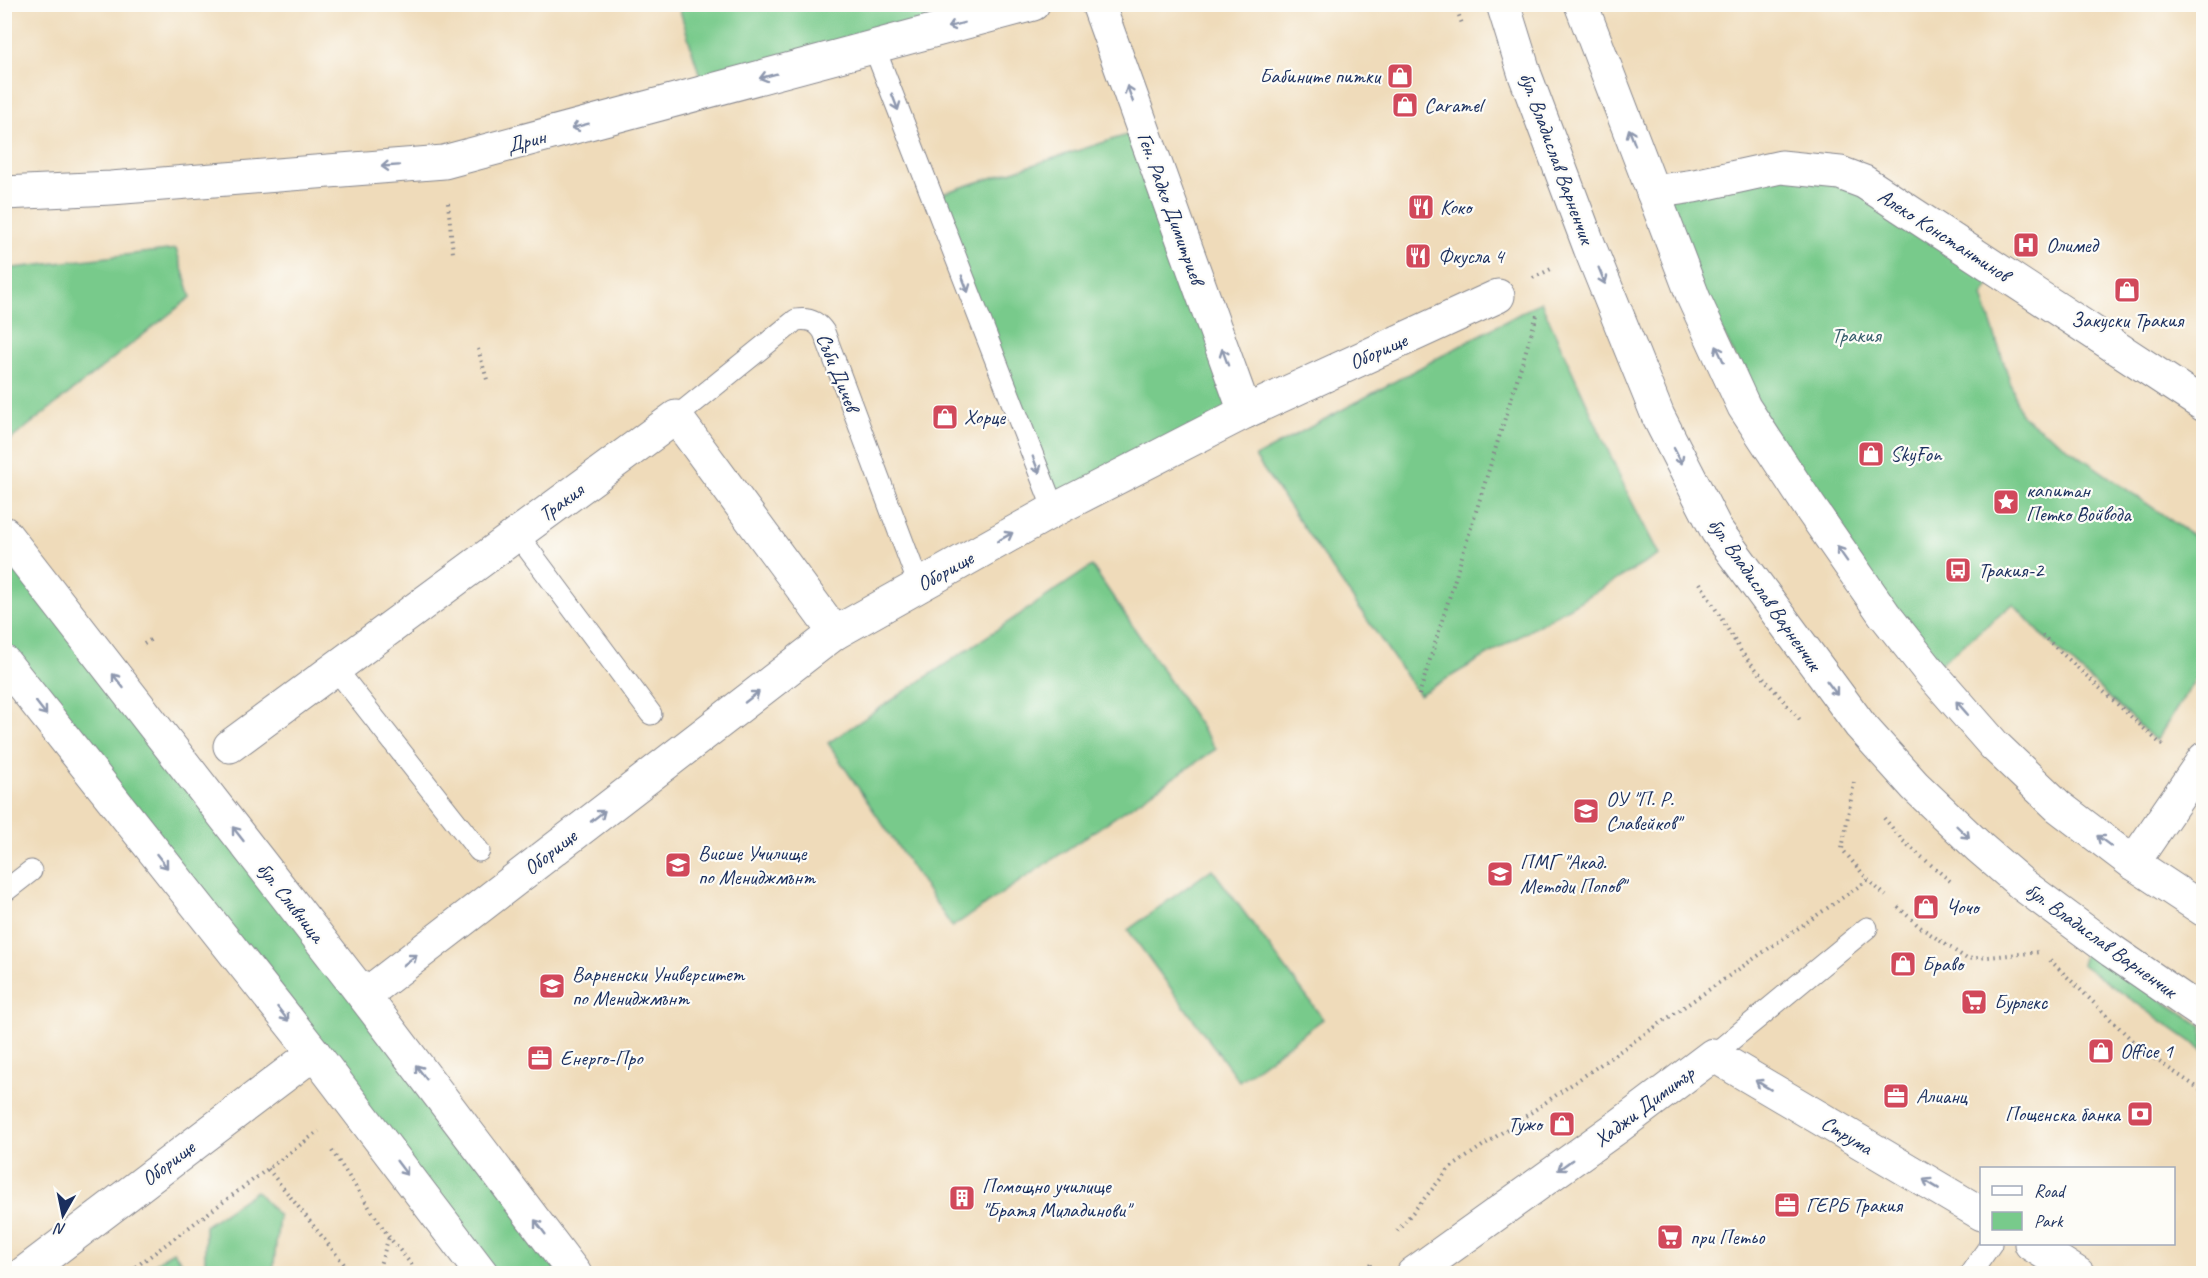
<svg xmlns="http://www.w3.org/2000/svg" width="2208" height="1278" font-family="Caveat,sans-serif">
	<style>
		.green { fill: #78ca8b; stroke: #4a7c74; stroke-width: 1.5 }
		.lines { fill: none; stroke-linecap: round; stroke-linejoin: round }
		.lane-casing { stroke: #85858c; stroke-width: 23 }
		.street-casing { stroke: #85858c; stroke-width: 35 }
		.secondary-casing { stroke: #85858c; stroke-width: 35 }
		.primary-casing { stroke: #85858c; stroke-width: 35 }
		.path { stroke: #85858c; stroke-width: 4; stroke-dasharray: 1.5 4.5; stroke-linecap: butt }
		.lane { stroke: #fff; stroke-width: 21 }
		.street { stroke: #fff; stroke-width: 33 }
		.secondary { stroke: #fff; stroke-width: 33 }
		.primary { stroke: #fff; stroke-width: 33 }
		.oneway { stroke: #8d97ae }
		.labels { text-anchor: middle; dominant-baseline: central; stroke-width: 4.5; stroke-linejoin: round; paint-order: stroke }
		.poi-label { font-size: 21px; fill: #1b2f5e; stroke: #fdfcf7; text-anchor: start }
		.street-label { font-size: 21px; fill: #1b2f5e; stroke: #fdfcf7 }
		.park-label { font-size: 21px; fill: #375e6c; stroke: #fdfcf7 }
	</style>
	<rect width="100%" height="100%" fill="#fdfcf7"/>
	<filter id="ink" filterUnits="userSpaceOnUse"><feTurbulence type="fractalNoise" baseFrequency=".0167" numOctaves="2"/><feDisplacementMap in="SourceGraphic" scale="12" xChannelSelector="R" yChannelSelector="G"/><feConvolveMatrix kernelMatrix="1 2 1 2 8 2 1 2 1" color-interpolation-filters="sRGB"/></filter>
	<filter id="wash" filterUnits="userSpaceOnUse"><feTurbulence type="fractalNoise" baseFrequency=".008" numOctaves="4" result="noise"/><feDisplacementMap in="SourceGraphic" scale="24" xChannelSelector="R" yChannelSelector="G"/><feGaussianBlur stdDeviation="1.35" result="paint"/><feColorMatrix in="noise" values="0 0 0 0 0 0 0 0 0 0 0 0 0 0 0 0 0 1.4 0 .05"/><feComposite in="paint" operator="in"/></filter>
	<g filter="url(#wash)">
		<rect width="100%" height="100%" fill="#efdbba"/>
		<g class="green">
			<path d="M678 4 1033 5 705 93Z"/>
			<path d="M1143 130 1245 412 1054 510 931 197Z"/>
			<path d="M1812 169 1998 270 1982 296 2021 415 2203 543V667L2156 741 2042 635 2013 604 1930 672 1811 509 1653 192Z"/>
			<path d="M176 249 191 297 5 444V269Z"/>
			<path d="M1541 302 1626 490 1659 555 1419 695 1255 457Z"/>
			<path d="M4 533 573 1273H476L5 666Z"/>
			<path d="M1092 566 1216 749 952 927 828 743Z"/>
			<path d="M1212 869 1323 1019 1239 1081 1128 930Z"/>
			<path d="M2085 950 2203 1027V1050L2081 964Z"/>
			<path d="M256 1191 279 1216 273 1273H205V1226Z"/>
			<path d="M173 1251 190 1273H142Z"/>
		</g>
	</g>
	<g filter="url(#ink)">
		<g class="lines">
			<defs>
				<g id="lane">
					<path d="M874 47 1054 510"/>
					<path d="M676 417 796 320C809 318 817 321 824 332L919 585"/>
					<path d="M517 534 651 714"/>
					<path d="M335 668 479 851"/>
					<path d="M4 892 31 871"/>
					<path d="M1713 1055 1867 928"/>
					<path d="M1970 1274 1991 1244"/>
				</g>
				<g id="street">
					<path d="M1098 4 1245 412"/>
					<path d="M1653 192 1694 186 1781 167 1840 173 1864 182 2204 405"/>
					<path d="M230 746 676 417 835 633"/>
					<path d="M2133 863 2204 759"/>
					<path d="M364 996 835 633 1054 510 1245 412 1498 296"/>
					<path d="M2031 1244 2078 1274"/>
					<path d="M23 1274 314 1053"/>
					<path d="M1413 1274 1619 1126 1713 1055 1982 1214"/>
				</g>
				<g id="secondary">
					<path d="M4 193 111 188 444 162 1033 4"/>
					<path d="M4 533 364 996 575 1274"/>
					<path d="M4 662 314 1053 482 1274"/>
				</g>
				<g id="primary">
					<path d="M1503 4 1525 75 1590 248 1658 416 1717 531 1860 725 1915 786 1980 848 2023 885 2112 951 2204 1014"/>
					<path d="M1581 4 1694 299 1744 407 1811 509 1884 614 1930 672 1994 745 2058 806 2133 863 2204 910"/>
				</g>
			</defs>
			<use href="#lane" class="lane-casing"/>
			<use href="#street" class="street-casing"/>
			<use href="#secondary" class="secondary-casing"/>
			<use href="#primary" class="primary-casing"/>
			<g class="path">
				<path d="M1455 4 1462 24"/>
				<path d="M448 203 453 253"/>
				<path d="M1533 278 1553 268"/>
				<path d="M478 349 488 383"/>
				<path d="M1700 583 1742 653 1801 721"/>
				<path d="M2042 635 2163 746"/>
				<path d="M144 644 152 639"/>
				<path d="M1419 695 1537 315"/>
				<path d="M1854 782 1842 849 1868 880 1886 896"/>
				<path d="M1884 818 1903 841 1950 881"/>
				<path d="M1898 907 1920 927 1967 959 2041 952"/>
				<path d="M2050 960 2143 1051 2204 1092"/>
				<path d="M332 1151 389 1237 411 1264 414 1274"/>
				<path d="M268 1169 352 1274"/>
				<path d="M1397 1231 1449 1169 1868 880"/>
				<path d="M126 1274 319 1131"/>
				<path d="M377 1274 389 1237"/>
				<path d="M1362 1274 1371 1263"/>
			</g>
			<use href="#lane" class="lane"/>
			<use href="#street" class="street"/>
			<use href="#secondary" class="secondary"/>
			<use href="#primary" class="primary"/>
		</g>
		<defs><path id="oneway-shaft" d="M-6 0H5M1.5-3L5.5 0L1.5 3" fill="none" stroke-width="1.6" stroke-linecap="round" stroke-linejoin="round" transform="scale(1.5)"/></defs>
		<g class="oneway">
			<use href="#oneway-shaft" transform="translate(956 25) rotate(165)"/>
			<use href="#oneway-shaft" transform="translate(768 76) rotate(165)"/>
			<use href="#oneway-shaft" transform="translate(1130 94) rotate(-110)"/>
			<use href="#oneway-shaft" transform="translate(895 102) rotate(69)"/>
			<use href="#oneway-shaft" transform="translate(580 126) rotate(165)"/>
			<use href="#oneway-shaft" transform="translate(1632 137) rotate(-111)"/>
			<use href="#oneway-shaft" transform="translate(390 166) rotate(176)"/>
			<use href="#oneway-shaft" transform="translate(1602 276) rotate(68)"/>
			<use href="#oneway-shaft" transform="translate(965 284) rotate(69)"/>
			<use href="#oneway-shaft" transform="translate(1720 354) rotate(-115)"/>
			<use href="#oneway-shaft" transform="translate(1225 357) rotate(-110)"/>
			<use href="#oneway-shaft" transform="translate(1678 456) rotate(63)"/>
			<use href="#oneway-shaft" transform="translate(1036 465) rotate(69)"/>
			<use href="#oneway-shaft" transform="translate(1005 537) rotate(-29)"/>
			<use href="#oneway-shaft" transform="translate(1842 554) rotate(-125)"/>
			<use href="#oneway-shaft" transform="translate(118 681) rotate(-128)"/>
			<use href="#oneway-shaft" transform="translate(1832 688) rotate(53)"/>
			<use href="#oneway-shaft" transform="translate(752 697) rotate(-38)"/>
			<use href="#oneway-shaft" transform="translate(41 708) rotate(52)"/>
			<use href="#oneway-shaft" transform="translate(1962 708) rotate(-131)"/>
			<use href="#oneway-shaft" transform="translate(598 816) rotate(-38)"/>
			<use href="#oneway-shaft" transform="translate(1963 832) rotate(44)"/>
			<use href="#oneway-shaft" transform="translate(238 834) rotate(-128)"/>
			<use href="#oneway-shaft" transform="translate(2104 841) rotate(-143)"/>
			<use href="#oneway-shaft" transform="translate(162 861) rotate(52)"/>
			<use href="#oneway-shaft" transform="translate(410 960) rotate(-38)"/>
			<use href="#oneway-shaft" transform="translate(283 1014) rotate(52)"/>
			<use href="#oneway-shaft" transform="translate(421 1072) rotate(-127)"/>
			<use href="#oneway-shaft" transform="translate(1763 1085) rotate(-149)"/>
			<use href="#oneway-shaft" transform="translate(1565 1165) rotate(144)"/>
			<use href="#oneway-shaft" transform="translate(402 1168) rotate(53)"/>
			<use href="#oneway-shaft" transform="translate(1931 1184) rotate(-149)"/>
			<use href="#oneway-shaft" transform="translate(540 1227) rotate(-127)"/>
		</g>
	</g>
	<defs>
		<symbol id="shop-square" viewBox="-11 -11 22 22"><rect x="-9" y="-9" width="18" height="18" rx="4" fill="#d1495b" stroke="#fdfcf7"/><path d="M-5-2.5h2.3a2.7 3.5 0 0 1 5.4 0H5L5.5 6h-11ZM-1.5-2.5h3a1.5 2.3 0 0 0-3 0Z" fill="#fff"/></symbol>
		<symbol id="restaurant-square" viewBox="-11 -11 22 22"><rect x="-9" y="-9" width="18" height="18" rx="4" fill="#d1495b" stroke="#fdfcf7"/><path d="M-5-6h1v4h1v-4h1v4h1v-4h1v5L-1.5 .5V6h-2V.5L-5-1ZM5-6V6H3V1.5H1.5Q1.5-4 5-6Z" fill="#fff"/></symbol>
		<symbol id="hospital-square" viewBox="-11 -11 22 22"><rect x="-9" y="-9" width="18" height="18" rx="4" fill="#d1495b" stroke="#fdfcf7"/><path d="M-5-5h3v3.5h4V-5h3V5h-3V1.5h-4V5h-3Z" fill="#fff"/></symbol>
		<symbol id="sight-square" viewBox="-11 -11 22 22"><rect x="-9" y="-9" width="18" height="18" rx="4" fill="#d1495b" stroke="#fdfcf7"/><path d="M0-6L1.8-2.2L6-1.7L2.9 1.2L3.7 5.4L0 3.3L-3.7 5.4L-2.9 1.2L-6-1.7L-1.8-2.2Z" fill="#fff"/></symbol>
		<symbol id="bus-square" viewBox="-11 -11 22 22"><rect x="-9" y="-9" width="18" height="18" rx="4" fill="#d1495b" stroke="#fdfcf7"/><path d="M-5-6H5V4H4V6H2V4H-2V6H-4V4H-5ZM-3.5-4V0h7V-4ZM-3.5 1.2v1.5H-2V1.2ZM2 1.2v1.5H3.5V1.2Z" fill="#fff"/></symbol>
		<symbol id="school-square" viewBox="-11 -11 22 22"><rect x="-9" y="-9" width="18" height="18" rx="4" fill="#d1495b" stroke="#fdfcf7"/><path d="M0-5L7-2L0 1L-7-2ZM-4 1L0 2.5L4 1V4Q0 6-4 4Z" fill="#fff"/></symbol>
		<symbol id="university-square" viewBox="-11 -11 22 22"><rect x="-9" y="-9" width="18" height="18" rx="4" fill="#d1495b" stroke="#fdfcf7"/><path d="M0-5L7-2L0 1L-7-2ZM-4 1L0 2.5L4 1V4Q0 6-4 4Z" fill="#fff"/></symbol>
		<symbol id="supermarket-square" viewBox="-11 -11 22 22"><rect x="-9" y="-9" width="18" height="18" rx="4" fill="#d1495b" stroke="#fdfcf7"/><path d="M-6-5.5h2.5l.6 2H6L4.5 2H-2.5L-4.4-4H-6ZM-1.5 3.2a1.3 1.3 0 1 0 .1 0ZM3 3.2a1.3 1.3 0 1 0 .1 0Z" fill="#fff"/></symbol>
		<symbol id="office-square" viewBox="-11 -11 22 22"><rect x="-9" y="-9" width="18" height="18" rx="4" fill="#d1495b" stroke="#fdfcf7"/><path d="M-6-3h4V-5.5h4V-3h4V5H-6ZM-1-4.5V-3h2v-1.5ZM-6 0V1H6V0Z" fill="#fff"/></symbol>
		<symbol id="bank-square" viewBox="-11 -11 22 22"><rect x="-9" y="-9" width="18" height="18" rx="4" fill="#d1495b" stroke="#fdfcf7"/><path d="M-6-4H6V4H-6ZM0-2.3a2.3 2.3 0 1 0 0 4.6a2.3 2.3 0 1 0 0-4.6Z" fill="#fff"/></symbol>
		<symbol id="building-square" viewBox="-11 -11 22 22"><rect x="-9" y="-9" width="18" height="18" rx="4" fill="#d1495b" stroke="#fdfcf7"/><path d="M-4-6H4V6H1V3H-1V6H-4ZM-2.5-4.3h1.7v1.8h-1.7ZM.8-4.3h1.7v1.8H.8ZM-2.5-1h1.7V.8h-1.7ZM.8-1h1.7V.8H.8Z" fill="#fff"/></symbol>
	</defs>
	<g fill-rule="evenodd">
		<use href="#shop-square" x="1385" y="61" width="30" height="30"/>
		<use href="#shop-square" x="1390" y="90" width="30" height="30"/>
		<use href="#restaurant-square" x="1406" y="192" width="30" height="30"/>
		<use href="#hospital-square" x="2011" y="230" width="30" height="30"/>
		<use href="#restaurant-square" x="1403" y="241" width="30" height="30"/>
		<use href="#shop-square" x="2112" y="275" width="30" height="30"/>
		<use href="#shop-square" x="930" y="402" width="30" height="30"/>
		<use href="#shop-square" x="1856" y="439" width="30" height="30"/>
		<use href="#sight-square" x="1991" y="487" width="30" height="30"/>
		<use href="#bus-square" x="1943" y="555" width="30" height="30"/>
		<use href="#school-square" x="1571" y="796" width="30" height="30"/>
		<use href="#university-square" x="663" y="850" width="30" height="30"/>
		<use href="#school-square" x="1485" y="859" width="30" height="30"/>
		<use href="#shop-square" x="1911" y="892" width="30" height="30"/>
		<use href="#shop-square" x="1888" y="949" width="30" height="30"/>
		<use href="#university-square" x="537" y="971" width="30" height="30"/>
		<use href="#supermarket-square" x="1959" y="987" width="30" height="30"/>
		<use href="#shop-square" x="2086" y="1036" width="30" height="30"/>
		<use href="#office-square" x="525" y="1043" width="30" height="30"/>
		<use href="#office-square" x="1881" y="1081" width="30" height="30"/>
		<use href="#bank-square" x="2125" y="1099" width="30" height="30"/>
		<use href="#shop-square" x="1547" y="1109" width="30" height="30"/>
		<use href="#building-square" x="947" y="1183" width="30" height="30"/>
		<use href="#office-square" x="1772" y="1190" width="30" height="30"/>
		<use href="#supermarket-square" x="1655" y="1222" width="30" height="30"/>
	</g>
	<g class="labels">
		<g class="poi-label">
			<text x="1380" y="76" text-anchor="end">Бабините питки</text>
			<text x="1424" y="105">Caramel</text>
			<text x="1440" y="207">Коко</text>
			<text x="2046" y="245">Олимед</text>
			<text x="1438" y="256">Фкусла 4</text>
			<text x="2127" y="320" text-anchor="middle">Закуски Тракия</text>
			<text x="964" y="417">Хорце</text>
			<text x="1890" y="454">SkyFon</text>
			<text x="2026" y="490">капитан<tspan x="2026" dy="24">Петко Войвода</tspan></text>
			<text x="1978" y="570">Тракия-2</text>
			<text x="1606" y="799">ОУ "П. Р.<tspan x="1606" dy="24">Славейков"</tspan></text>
			<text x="698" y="853">Висше Училище<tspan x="698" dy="24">по Мениджмънт</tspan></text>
			<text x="1520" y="862">ПМГ "Акад.<tspan x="1520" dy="24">Методи Попов"</tspan></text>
			<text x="1946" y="907">Чочо</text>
			<text x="1922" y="964">Браво</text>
			<text x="572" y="974">Варненски Университет<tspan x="572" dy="24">по Мениджмънт</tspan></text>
			<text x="1994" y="1002">Бурлекс</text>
			<text x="2120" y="1051">Office 1</text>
			<text x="560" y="1058">Енерго-Про</text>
			<text x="1916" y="1096">Алианц</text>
			<text x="2120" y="1114" text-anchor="end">Пощенска банка</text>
			<text x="1542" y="1124" text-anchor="end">Тужо</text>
			<text x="982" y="1186">Помощно училище<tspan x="982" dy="24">"Братя Миладинови"</tspan></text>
			<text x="1806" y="1205">ГЕРБ Тракия</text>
			<text x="1690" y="1237">при Петьо</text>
		</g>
		<g class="street-label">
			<text transform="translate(526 141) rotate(-15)">Дрин</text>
			<text transform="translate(1557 158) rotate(70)">бул. Владислав Варненчик</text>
			<text transform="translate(1171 208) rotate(70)">Ген. Радко Димитриев</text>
			<text transform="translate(1944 235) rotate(33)">Алеко Константинов</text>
			<text transform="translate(1378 351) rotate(-24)">Оборище</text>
			<text transform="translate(838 372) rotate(68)">Съби Дичев</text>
			<text transform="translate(561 502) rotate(-36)">Тракия</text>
			<text transform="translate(945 571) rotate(-29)">Оборище</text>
			<text transform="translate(1765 594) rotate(55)">бул. Владислав Варненчик</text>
			<text transform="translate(550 852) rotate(-38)">Оборище</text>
			<text transform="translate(291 902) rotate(52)">бул. Сливница</text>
			<text transform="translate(2101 940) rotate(36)">бул. Владислав Варненчик</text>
			<text transform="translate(1644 1106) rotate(-37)">Хаджи Димитър</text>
			<text transform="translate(1847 1135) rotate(31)">Струма</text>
			<text transform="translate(168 1163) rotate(-37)">Оборище</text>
		</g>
		<g class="park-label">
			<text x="1856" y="335">Тракия</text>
		</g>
	</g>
	<rect width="2208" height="1278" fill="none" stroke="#fdfcf7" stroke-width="24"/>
	<rect x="1980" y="1167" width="195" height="78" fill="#fdfcf7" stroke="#a3aaba" stroke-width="1.5"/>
	<rect x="1992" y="1186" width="30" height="9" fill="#ffffff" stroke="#a3aaba" stroke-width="1.5"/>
	<text x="2034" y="1197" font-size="18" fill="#1b2f5e">Road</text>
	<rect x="1992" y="1212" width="30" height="18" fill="#78ca8b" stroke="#a3aaba" stroke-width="1.5"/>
	<text x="2034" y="1227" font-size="18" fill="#1b2f5e">Park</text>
	<g transform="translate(63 1215) rotate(189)" stroke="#fdfcf7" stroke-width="4.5" paint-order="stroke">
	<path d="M0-4.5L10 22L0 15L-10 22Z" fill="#1b2f5e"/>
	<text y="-9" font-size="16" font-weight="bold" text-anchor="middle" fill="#1b2f5e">N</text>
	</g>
</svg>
